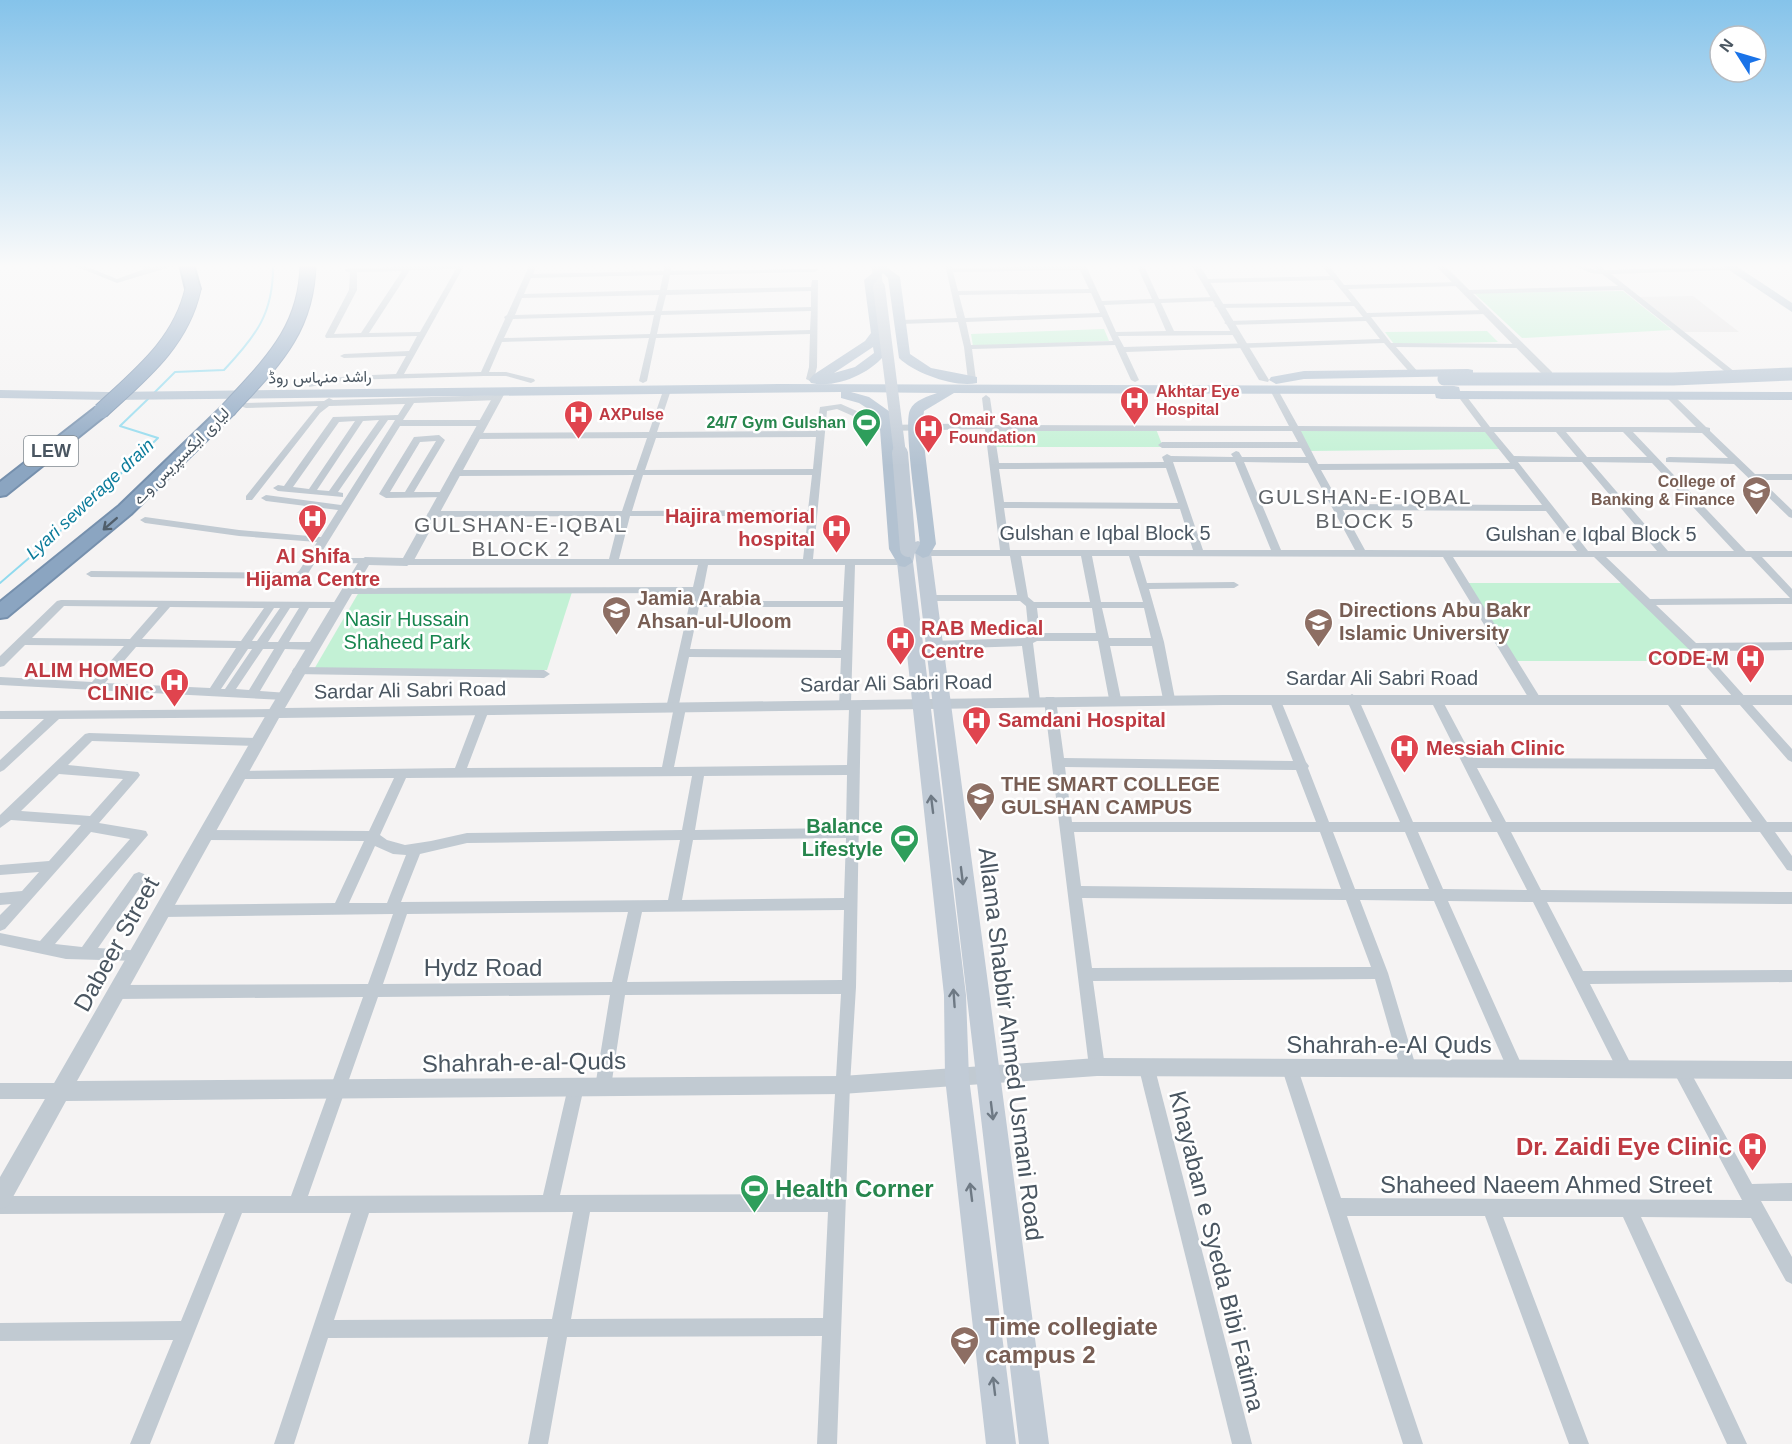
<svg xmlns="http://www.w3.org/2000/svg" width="1792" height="1444" font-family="Helvetica,Vazirmatn,sans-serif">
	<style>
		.education { fill: #e6e4e5 }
		.green { fill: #c3f1d5 }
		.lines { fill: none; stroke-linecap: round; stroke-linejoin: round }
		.stream { stroke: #90daee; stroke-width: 2 }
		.motorway-casing { stroke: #7690ad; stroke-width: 4 }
		.minor { fill: #c1cad2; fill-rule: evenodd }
		.tertiary { fill: #c1cad2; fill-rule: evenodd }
		.secondary { fill: #c1cbd6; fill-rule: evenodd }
		.primary { fill: #b3c2d1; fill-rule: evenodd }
		.motorway { fill: #8ba5c1; fill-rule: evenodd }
		.motorway-bridge-casing { stroke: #7690ad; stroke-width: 17; stroke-linecap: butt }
		.secondary-bridge-far1 { stroke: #c1cbd6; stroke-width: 12 }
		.secondary-bridge { stroke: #c1cbd6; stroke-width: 16 }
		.primary-bridge { stroke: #b3c2d1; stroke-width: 13 }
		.motorway-bridge { stroke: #8ba5c1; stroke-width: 15 }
		.oneway { stroke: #505e6b }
		.oneway2 { stroke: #6e7984 }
		.labels { text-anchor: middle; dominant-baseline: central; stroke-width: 5; stroke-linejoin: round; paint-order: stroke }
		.far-street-label { font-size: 16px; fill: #4a5661; stroke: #fff }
		.far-health-label { font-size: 16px; font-weight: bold; fill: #be3a42; stroke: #fff; text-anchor: start }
		.far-leisure-label { font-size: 16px; font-weight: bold; fill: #27864d; stroke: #fff; text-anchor: end }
		.far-education-label { font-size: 16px; font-weight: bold; fill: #785e54; stroke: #fff; text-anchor: end }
		.shield { fill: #fff; stroke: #808990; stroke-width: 1.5 }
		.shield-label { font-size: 18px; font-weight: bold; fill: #4a5661 }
		.far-water-label { font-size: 18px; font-style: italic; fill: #0c7c9b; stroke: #fff }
		.health-label { font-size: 20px; font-weight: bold; fill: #be3a42; stroke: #fff; text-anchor: end }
		.street-label { font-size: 20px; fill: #4a5661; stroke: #fff }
		.education-label { font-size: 20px; font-weight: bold; fill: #785e54; stroke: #fff; text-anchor: start }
		.park-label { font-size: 20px; fill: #17864f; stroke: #fff }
		.leisure-label { font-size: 20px; font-weight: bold; fill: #27864d; stroke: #fff; text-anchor: end }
		.neighbourhood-label { font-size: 21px; letter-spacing: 1.5px; fill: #5f6368; stroke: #fff }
		.near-street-label { font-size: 24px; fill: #4a5661; stroke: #fff }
		.near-health-label { font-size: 24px; font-weight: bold; fill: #be3a42; stroke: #fff; text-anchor: end }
		.near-leisure-label { font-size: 24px; font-weight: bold; fill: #27864d; stroke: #fff; text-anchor: start }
		.near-education-label { font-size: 24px; font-weight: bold; fill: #785e54; stroke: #fff; text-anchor: start }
	</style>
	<rect width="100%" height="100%" fill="#f5f3f3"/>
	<path class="education" d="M1693 296 1739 332H1683L1639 297Z"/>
	<g class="green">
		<path d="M1623 291 1672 330 1522 338 1474 293Z"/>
		<path d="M1104 329 1109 341 973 346 971 334Z"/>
		<path d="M1487 331 1498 342 1394 344 1385 332Z"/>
		<path d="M990 428 1156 429 1163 447H992Z"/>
		<path d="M1295 429 1489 431 1503 449 1307 451Z"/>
		<path d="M1465 583H1627L1708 661H1513Z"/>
		<path d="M573 589 547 670 313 671 359 592Z"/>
	</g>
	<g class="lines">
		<g class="stream">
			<path d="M153 394 175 372 224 370C256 336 274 313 273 264"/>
			<path d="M0 583 65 527 158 438 120 426 148 399"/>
		</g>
		<defs>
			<g id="motorway">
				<path d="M180 264H193L200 289 198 292 193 293 186 289Z"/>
				<path d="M228 405 236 410 234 413 131 514 7 617 0 618V602L119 506 222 407Z"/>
				<path d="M101 406 109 411 107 414 6 495 0 496V482L95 408Z"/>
			</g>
		</defs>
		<use href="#motorway" class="motorway-casing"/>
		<g class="minor">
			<path d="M70 264H80L117 279 145 269 136 264C142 264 146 266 152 267 160 268 166 263 173 266L117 283Z"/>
			<path d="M465 264 404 374 481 372 505 319 504 317 507 315 530 264H537L533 274 664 271 665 264H672L671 271 817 269 818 270 815 272 670 275 667 290 811 287 812 280H818L817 367 814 379 810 381 806 379 809 367 810 334 656 338 647 381 643 383 639 381 649 338 502 342 489 372H506L534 379 535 381 531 383 506 376H484L348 380 309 387V383L348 376 396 374 406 356 344 358 340 356 344 354 409 351 417 336 326 338 325 336 349 290 350 272 345 271V269ZM456 269 420 332 369 333 410 270ZM402 271 361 333 334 334 357 290V272ZM663 275 660 290 524 294 531 278ZM811 291V307L662 311 666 295ZM659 295 655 311 515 315 522 298ZM811 311 810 330 657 334 661 315ZM654 315 650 334 504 338 513 319Z"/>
			<path d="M945 264H952V268L1078 266V264H1085L1102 301 1152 299 1136 264H1143L1159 299 1214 297 1218 299 1214 301 1161 303 1174 331H1236L1240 333 1236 335 1118 336 1124 347 1380 339 1366 321 1228 325 1224 323 1228 321 1363 317 1354 306 1218 308 1214 306 1218 304 1351 302 1333 280 1205 283 1201 281 1205 279 1330 276 1321 264H1328L1344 285 1459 282 1463 284 1459 286 1348 289 1367 313 1486 310 1490 312 1486 314 1371 317 1391 343 1520 344 1524 346 1520 348 1396 347 1419 373 1415 375H1412L1384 343 1126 352 1139 380 1135 382 1131 380 1115 345 972 349 976 380 972 382 968 380 964 347 958 322 901 324 897 322 901 320 957 318ZM1080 270 1089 289 958 291 953 272ZM1091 293 1100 313 965 318 959 295ZM1154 303 1166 331 1116 332 1104 305ZM1102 317 1113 341 971 345 966 322Z"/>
			<path d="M1570 264C1580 264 1587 269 1597 270L1591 264H1599L1605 270 1732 267V269L1730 270 1611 274 1735 372 1728 374 1623 290 1467 294 1463 292 1467 290 1618 286 1602 274 1591 273Z"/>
			<path d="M664 388 671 390 657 432 816 431 820 407 841 404 888 425 985 423 982 398 986 395 990 398 994 425 1289 426 1270 390 1274 388 1278 390 1298 426 1481 427 1457 395 1461 392 1464 393 1490 427H1696L1665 396 1672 394 1706 427 1710 428V431L1755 474H1792V480H1761L1792 510V518L1789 517 1734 464 1666 462V458L1669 457 1728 458 1702 433 1633 432 1746 551H1792V557H1762L1792 589V604L1656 605 1696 643 1792 642V650L1704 651 1792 749V762L1788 760 1704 664 1594 557H1453L1541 699 1535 703 1531 702 1443 557 1139 556 1147 583 1234 582 1239 585 1234 588 1149 589 1164 642 1175 699 1173 702H1165L1163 699 1152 646H1110L1121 699 1115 703 1109 699 1098 641H1037L1033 643 1040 700 1034 704 1030 703 1022 646 933 649 927 645 933 641 1025 638 1029 636 1026 606 1020 601H927L922 598 927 595H1017L1010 556H923L918 553 923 550H1000L985 429 887 431 837 409 827 411 813 559H905L910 562 905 565H855L851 703H859L861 706 856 987 850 1085 837 1444H817L822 1336 567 1337 548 1444H528L548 1337 328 1338 294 1444H274L351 1213H242L150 1444H130L173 1340 0 1341V1323L181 1321 225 1213 0 1214V1196H291L363 997 116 999 111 997 108 992 111 987 116 985 368 984 393 914 163 917 158 915 156 911 158 907 163 905 335 903 364 841 205 840 200 839 198 835 200 831 205 830 369 831 394 778 240 779 236 777 234 774 236 771 455 768 477 710 483 706 489 710 467 768 662 767 673 712 668 711 666 708 692 593 347 594 342 591 347 588 693 587 698 565H407L402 562 407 559H609L620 516 432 517 427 514 432 511H622L634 475 455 476 450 473 455 470H636L647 438 475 439 471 436 475 433 649 432ZM994 431H1292L1298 442H1162L1158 445 1162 448H1301L1306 457H1242L1239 452 1236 451 1231 454 1233 457 1171 456 1167 454 1162 457 1164 462 999 463ZM1301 431 1485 432 1510 463 1318 464ZM1494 432H1556L1577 457 1514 456ZM1566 432H1623L1647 457H1587ZM816 437 813 469 645 470 656 438ZM1173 462H1235L1271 550H1203ZM1244 462 1308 463 1355 550H1281ZM1518 462H1582L1657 551H1588ZM1591 462 1652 463 1734 551H1668ZM1166 468 1178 503 1004 502 999 469ZM1514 469 1542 505 1340 504 1321 470ZM643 475H812L808 510 632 511ZM1004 508 1180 509 1193 550H1010ZM1343 510 1546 511 1577 551 1365 550ZM630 516H808L803 559H619ZM1021 556H1081L1090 602H1034L1028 597ZM1092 556H1129L1143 602H1101ZM1606 557H1751L1790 598 1650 599ZM708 565H845L843 601H701ZM699 607H843L841 650 690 649ZM1037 608H1092L1096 633H1040ZM1102 608H1144L1151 638H1109ZM689 657 841 658 839 706 841 709H849L847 765 674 767 686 708 684 705 679 704ZM847 775 846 828 695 830 704 776ZM692 776 682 830 467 833 431 841 405 845 387 840 380 835 406 778ZM846 838 844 898 682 900 693 840ZM680 840 668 900 401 902 420 854 467 843ZM375 846 393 854 406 855 387 903H349ZM844 910 842 980 627 982 642 912ZM628 912 612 982 383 984 407 914ZM841 994 829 1194 560 1195 584 1087 582 1082 576 1079 570 1082 568 1087 543 1195 308 1196 378 997 610 995 595 1087 597 1092 603 1095 609 1092 611 1087 625 995ZM573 1212 552 1319 334 1320 369 1213ZM590 1212H828L823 1318 571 1319Z"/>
			<path d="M497 395 501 398 500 400 414 403 403 420H483L487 423 483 426H400L318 558H365L369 559V563L314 564 307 575 298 579 91 577 86 574 91 571 296 573 299 571 317 542 239 536 145 523 140 520 145 517 239 530 321 537 338 510 266 501 261 498 266 495 341 505 395 420H388L338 492 343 493V497L278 491 273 488 278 485 284 486 333 417 398 415 405 404 329 406 320 413 252 500H246V496L318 406 246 408 243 407V403L324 401 329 398 333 400ZM379 420 329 491 317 490 363 421ZM355 421 309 489 293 487 339 422Z"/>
			<path d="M439 435 445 440 414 492H443L448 495 446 497 386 498 379 494 414 437ZM436 441 405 492H390L420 442Z"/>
			<path d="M61 600 338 602 343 605 338 608H309L289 642H313L319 646 313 650 285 649 260 691 288 693 290 696 288 699 284 700 0 685V677L92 682 124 646 25 645 4 666 0 667V656L57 601ZM64 606 158 607 130 639 32 638ZM170 607 264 608 241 641 142 639ZM274 608H280L257 641H252ZM290 608H299L278 642H268ZM136 647 236 648 210 688 105 683ZM248 649H252L225 689H221ZM263 649H274L249 690 236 689Z"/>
			<path d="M298 667 544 670 550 674 544 678 294 674 292 671 294 668Z"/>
			<path d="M1352 694 1358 698 1413 822H1492L1430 699 1432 696H1440L1473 758 1707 759 1663 698 1665 695H1673L1767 822H1792V832H1775L1792 856V871L1787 870 1760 832H1511L1541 890 1792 892V904L1547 902 1583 971 1792 970V982L1590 984 1634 1070 1632 1075 1626 1077 1620 1075 1533 902 1448 901 1524 1070 1522 1075 1516 1077 1510 1075 1434 901 1360 900 1388 973 1417 1070 1415 1075 1409 1077 1403 1075 1401 1070 1375 979 1093 981 1105 1067 1103 1072 1097 1074 1091 1072 1089 1067 1044 700 1046 697H1054L1056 700 1064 758 1293 761 1269 699 1271 696H1279L1306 762 1309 766 1308 768 1329 822H1400L1346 698ZM1065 767 1296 770 1316 822H1072ZM1477 768 1714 769 1752 822H1506ZM1074 832H1320L1341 889 1081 886ZM1333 832H1405L1429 889H1355ZM1418 832H1497L1527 890 1443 889ZM1082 898 1346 900 1371 967 1092 968Z"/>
			<path d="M274 709 280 713 274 717 59 719 4 770 0 772V760L44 719H0V711Z"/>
			<path d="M89 733 258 738 264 742 258 746 92 741 68 765 138 772 140 775 138 778 99 823 141 830 146 831 148 835 55 944 82 947 134 874 139 872 144 874 146 878 144 882 98 948 143 951 145 955 143 959 138 961 66 959 0 945V933L40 941 130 839 91 832 5 929 0 931V915L11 904 0 905V893L22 891 39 872 0 875V865L49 861 81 825 11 820 0 828V815L85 734ZM59 774 123 779 90 816 21 811Z"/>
			<path d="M1147 1062 1153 1064 1155 1069 1252 1444H1232L1139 1069 1141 1064Z"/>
			<path d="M1290 1062 1296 1064 1298 1069 1341 1198 1742 1200 1672 1069 1674 1064 1680 1062 1686 1064 1752 1184 1792 1183V1201H1761L1792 1257V1284L1786 1281 1751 1218 1641 1217 1747 1444H1727L1623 1217H1503L1589 1444H1569L1485 1216H1347L1423 1444H1403L1282 1069 1284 1064Z"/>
			<path d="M0 1083H61L67 1086 69 1091 67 1096 61 1099H0Z"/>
		</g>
		<g class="tertiary">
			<path d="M1191 264H1199L1269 380 1268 382 1259 380Z"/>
			<path d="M1434 264H1443L1552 372V376H1544Z"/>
			<path d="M501 388 506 391 413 562 407 566 369 565 285 708 1223 695H1792V705H1223L279 718 77 1081 842 1076 1097 1058 1792 1061V1079L1097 1076 842 1094 66 1101 8 1206 0 1209V1177L267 713 359 561 365 557 403 558 496 391Z"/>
		</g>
		<g class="secondary">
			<path d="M871 264H881L883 289 874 287Z"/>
			<path d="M918 541 923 543 931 553 1049 1444H1019L915 552 913 562 966 995 969 1078 1016 1444H986L945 1078 944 995 897 562 903 546Z"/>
		</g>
		<g class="primary">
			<path d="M1720 264H1733L1792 303V312Z"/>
			<path d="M884 265 900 277 910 354 931 368 977 377V383C955 388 914 373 899 358L888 278 883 273 876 281 886 353C872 373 836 389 811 383L809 380 813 375 865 341 871 333 864 280 874 272 881 271 878 268ZM873 347 874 353 855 367 834 373Z"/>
			<path d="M1468 369 1473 370V376L1304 379 1276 384 1269 380 1271 377 1304 371Z"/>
			<path d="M778 384 1454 386 1459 387 1460 391 1792 392V400L1441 399 1436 398 1435 394 954 393 924 411 922 427 936 544 929 556 923 558 915 553 920 544C918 521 903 425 910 410 914 400 929 396 937 393L851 392 869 397 893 414 905 549 913 562 905 567 899 566 889 549 879 416 859 403 841 398V392L108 400 0 398V390L108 392Z"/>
		</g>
		<use href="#motorway" class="motorway"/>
		<defs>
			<g id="motorway-bridge">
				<path d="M228 410C270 364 307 331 308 264"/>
				<path d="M101 411C140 375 181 343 193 289"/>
			</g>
		</defs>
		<use href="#motorway-bridge" class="motorway-bridge-casing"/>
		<path class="secondary-bridge-far1" d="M879 287 900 454"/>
		<path class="secondary-bridge" d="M900 453 908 549"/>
		<path class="primary-bridge" d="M1444 379H1673L1792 374"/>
		<use href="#motorway-bridge" class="motorway-bridge"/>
	</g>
	<defs><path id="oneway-shaft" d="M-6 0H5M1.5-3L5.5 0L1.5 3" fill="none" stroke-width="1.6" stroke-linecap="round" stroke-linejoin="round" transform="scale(1.5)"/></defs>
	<use class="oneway" href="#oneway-shaft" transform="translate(110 524) rotate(139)"/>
	<g class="oneway2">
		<use href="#oneway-shaft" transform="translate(932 804) rotate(-97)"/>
		<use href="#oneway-shaft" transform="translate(962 876) rotate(83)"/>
		<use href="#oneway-shaft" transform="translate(954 998) rotate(-94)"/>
		<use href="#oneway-shaft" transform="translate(992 1111) rotate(83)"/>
		<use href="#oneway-shaft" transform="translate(971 1192) rotate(-97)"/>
		<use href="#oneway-shaft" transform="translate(994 1386) rotate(-97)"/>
	</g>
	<linearGradient id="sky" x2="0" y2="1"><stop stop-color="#85c3ea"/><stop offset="0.57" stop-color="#fafafa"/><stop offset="1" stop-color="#fafafa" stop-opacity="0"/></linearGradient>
	<rect width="1792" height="466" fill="url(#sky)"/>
	<defs>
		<symbol id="hospital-pin" viewBox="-11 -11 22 30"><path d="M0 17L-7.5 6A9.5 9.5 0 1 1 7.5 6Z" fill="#e0444e" stroke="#fff"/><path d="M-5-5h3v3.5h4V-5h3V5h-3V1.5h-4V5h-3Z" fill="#fff"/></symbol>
		<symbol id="stadium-pin" viewBox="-11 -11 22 30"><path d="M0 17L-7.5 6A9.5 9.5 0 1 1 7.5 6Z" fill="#2e9e5b" stroke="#fff"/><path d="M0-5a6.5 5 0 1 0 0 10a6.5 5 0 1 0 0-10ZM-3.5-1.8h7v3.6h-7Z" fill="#fff"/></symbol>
		<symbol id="university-pin" viewBox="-11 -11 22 30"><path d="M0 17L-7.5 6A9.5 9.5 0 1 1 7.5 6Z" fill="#8d6e63" stroke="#fff"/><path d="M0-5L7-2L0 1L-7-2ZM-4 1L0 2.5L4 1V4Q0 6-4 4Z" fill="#fff"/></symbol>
	</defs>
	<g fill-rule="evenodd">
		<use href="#hospital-pin" x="1118" y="384" width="33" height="45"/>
		<use href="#hospital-pin" x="562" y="398" width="33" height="45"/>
		<use href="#stadium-pin" x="850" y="406" width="33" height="45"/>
		<use href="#hospital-pin" x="912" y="412" width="33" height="45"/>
		<use href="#university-pin" x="1740" y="474" width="33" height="45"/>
		<use href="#hospital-pin" x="296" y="502" width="33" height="45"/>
		<use href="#hospital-pin" x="820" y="512" width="33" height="45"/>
		<use href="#university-pin" x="600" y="594" width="33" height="45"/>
		<use href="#university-pin" x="1302" y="606" width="33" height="45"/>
		<use href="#hospital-pin" x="884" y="624" width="33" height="45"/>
		<use href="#hospital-pin" x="1734" y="642" width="33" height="45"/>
		<use href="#hospital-pin" x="158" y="666" width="33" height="45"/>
		<use href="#hospital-pin" x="960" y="704" width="33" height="45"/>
		<use href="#hospital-pin" x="1388" y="732" width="33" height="45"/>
		<use href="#university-pin" x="964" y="780" width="33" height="45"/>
		<use href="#stadium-pin" x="888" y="822" width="33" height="45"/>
		<use href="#hospital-pin" x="1736" y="1130" width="33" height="45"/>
		<use href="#stadium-pin" x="738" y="1172" width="33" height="45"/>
		<use href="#university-pin" x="948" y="1324" width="33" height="45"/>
	</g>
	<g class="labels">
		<g class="far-street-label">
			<text transform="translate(320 377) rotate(-1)">راشد منہاس روڈ</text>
			<text transform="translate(181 456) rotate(-45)">لیاری ایکسپریس وے</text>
		</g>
		<g class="far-health-label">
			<text x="1156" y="391">Akhtar Eye<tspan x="1156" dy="18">Hospital</tspan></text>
			<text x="599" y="414">AXPulse</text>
			<text x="949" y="419">Omair Sana<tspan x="949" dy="18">Foundation</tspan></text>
		</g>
		<g class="far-leisure-label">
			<text x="846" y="422">24/7 Gym Gulshan</text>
		</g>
		<g class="far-education-label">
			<text x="1735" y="481">College of<tspan x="1735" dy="18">Banking &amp; Finance</tspan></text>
		</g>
		<rect class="shield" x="24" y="436" width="54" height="30" rx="4.5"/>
		<g class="shield-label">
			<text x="51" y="451">LEW</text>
		</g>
		<g class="far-water-label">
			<text transform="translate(90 499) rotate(-43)">Lyari sewerage drain</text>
		</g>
		<g class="health-label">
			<text x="815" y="516">Hajira memorial<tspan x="815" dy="23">hospital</tspan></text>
			<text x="313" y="556" text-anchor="middle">Al Shifa<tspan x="313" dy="23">Hijama Centre</tspan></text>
			<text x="921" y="628" text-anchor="start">RAB Medical<tspan x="921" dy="23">Centre</tspan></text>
			<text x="1729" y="658">CODE-M</text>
			<text x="154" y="670">ALIM HOMEO<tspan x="154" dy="23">CLINIC</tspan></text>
			<text x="998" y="720" text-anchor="start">Samdani Hospital</text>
			<text x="1426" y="748" text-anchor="start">Messiah Clinic</text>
		</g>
		<g class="street-label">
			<text x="1105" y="533">Gulshan e Iqbal Block 5</text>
			<text x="1591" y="534">Gulshan e Iqbal Block 5</text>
			<text x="1382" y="678">Sardar Ali Sabri Road</text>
			<text transform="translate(896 683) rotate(-1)">Sardar Ali Sabri Road</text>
			<text transform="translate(410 690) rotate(-1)">Sardar Ali Sabri Road</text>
		</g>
		<g class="education-label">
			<text x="637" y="598">Jamia Arabia<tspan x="637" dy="23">Ahsan-ul-Uloom</tspan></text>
			<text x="1339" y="610">Directions Abu Bakr<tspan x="1339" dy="23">Islamic University</tspan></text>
			<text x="1001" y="784">THE SMART COLLEGE<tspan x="1001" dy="23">GULSHAN CAMPUS</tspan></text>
		</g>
		<g class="park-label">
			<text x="407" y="619">Nasir Hussain<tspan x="407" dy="23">Shaheed Park</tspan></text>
		</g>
		<g class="leisure-label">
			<text x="883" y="826">Balance<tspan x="883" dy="23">Lifestyle</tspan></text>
		</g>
		<g class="neighbourhood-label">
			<text x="1365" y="496">GULSHAN-E-IQBAL<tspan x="1365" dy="24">BLOCK 5</tspan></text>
			<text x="521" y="524">GULSHAN-E-IQBAL<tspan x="521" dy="24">BLOCK 2</tspan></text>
		</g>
		<g class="near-street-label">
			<text transform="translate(116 944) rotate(-61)">Dabeer Street</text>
			<text x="483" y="967">Hydz Road</text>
			<text transform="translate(1011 1044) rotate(83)">Allama Shabbir Ahmed Usmani Road</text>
			<text x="1389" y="1044">Shahrah-e-Al Quds</text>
			<text transform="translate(524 1062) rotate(-1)">Shahrah-e-al-Quds</text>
			<text x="1546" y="1184">Shaheed Naeem Ahmed Street</text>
			<text transform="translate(1217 1251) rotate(76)">Khayaban e Syeda Bibi Fatima</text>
		</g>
		<g class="near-health-label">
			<text x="1732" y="1146">Dr. Zaidi Eye Clinic</text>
		</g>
		<g class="near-leisure-label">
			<text x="775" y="1188">Health Corner</text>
		</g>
		<g class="near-education-label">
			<text x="985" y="1326">Time collegiate<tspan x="985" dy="28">campus 2</tspan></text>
		</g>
	</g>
	<g transform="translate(1738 54) rotate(307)"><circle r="28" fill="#ffffff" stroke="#b7bbc0" stroke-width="1.5"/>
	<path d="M0-4.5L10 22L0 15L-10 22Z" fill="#1a73e8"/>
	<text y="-9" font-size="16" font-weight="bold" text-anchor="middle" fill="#4a5661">N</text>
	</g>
</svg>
